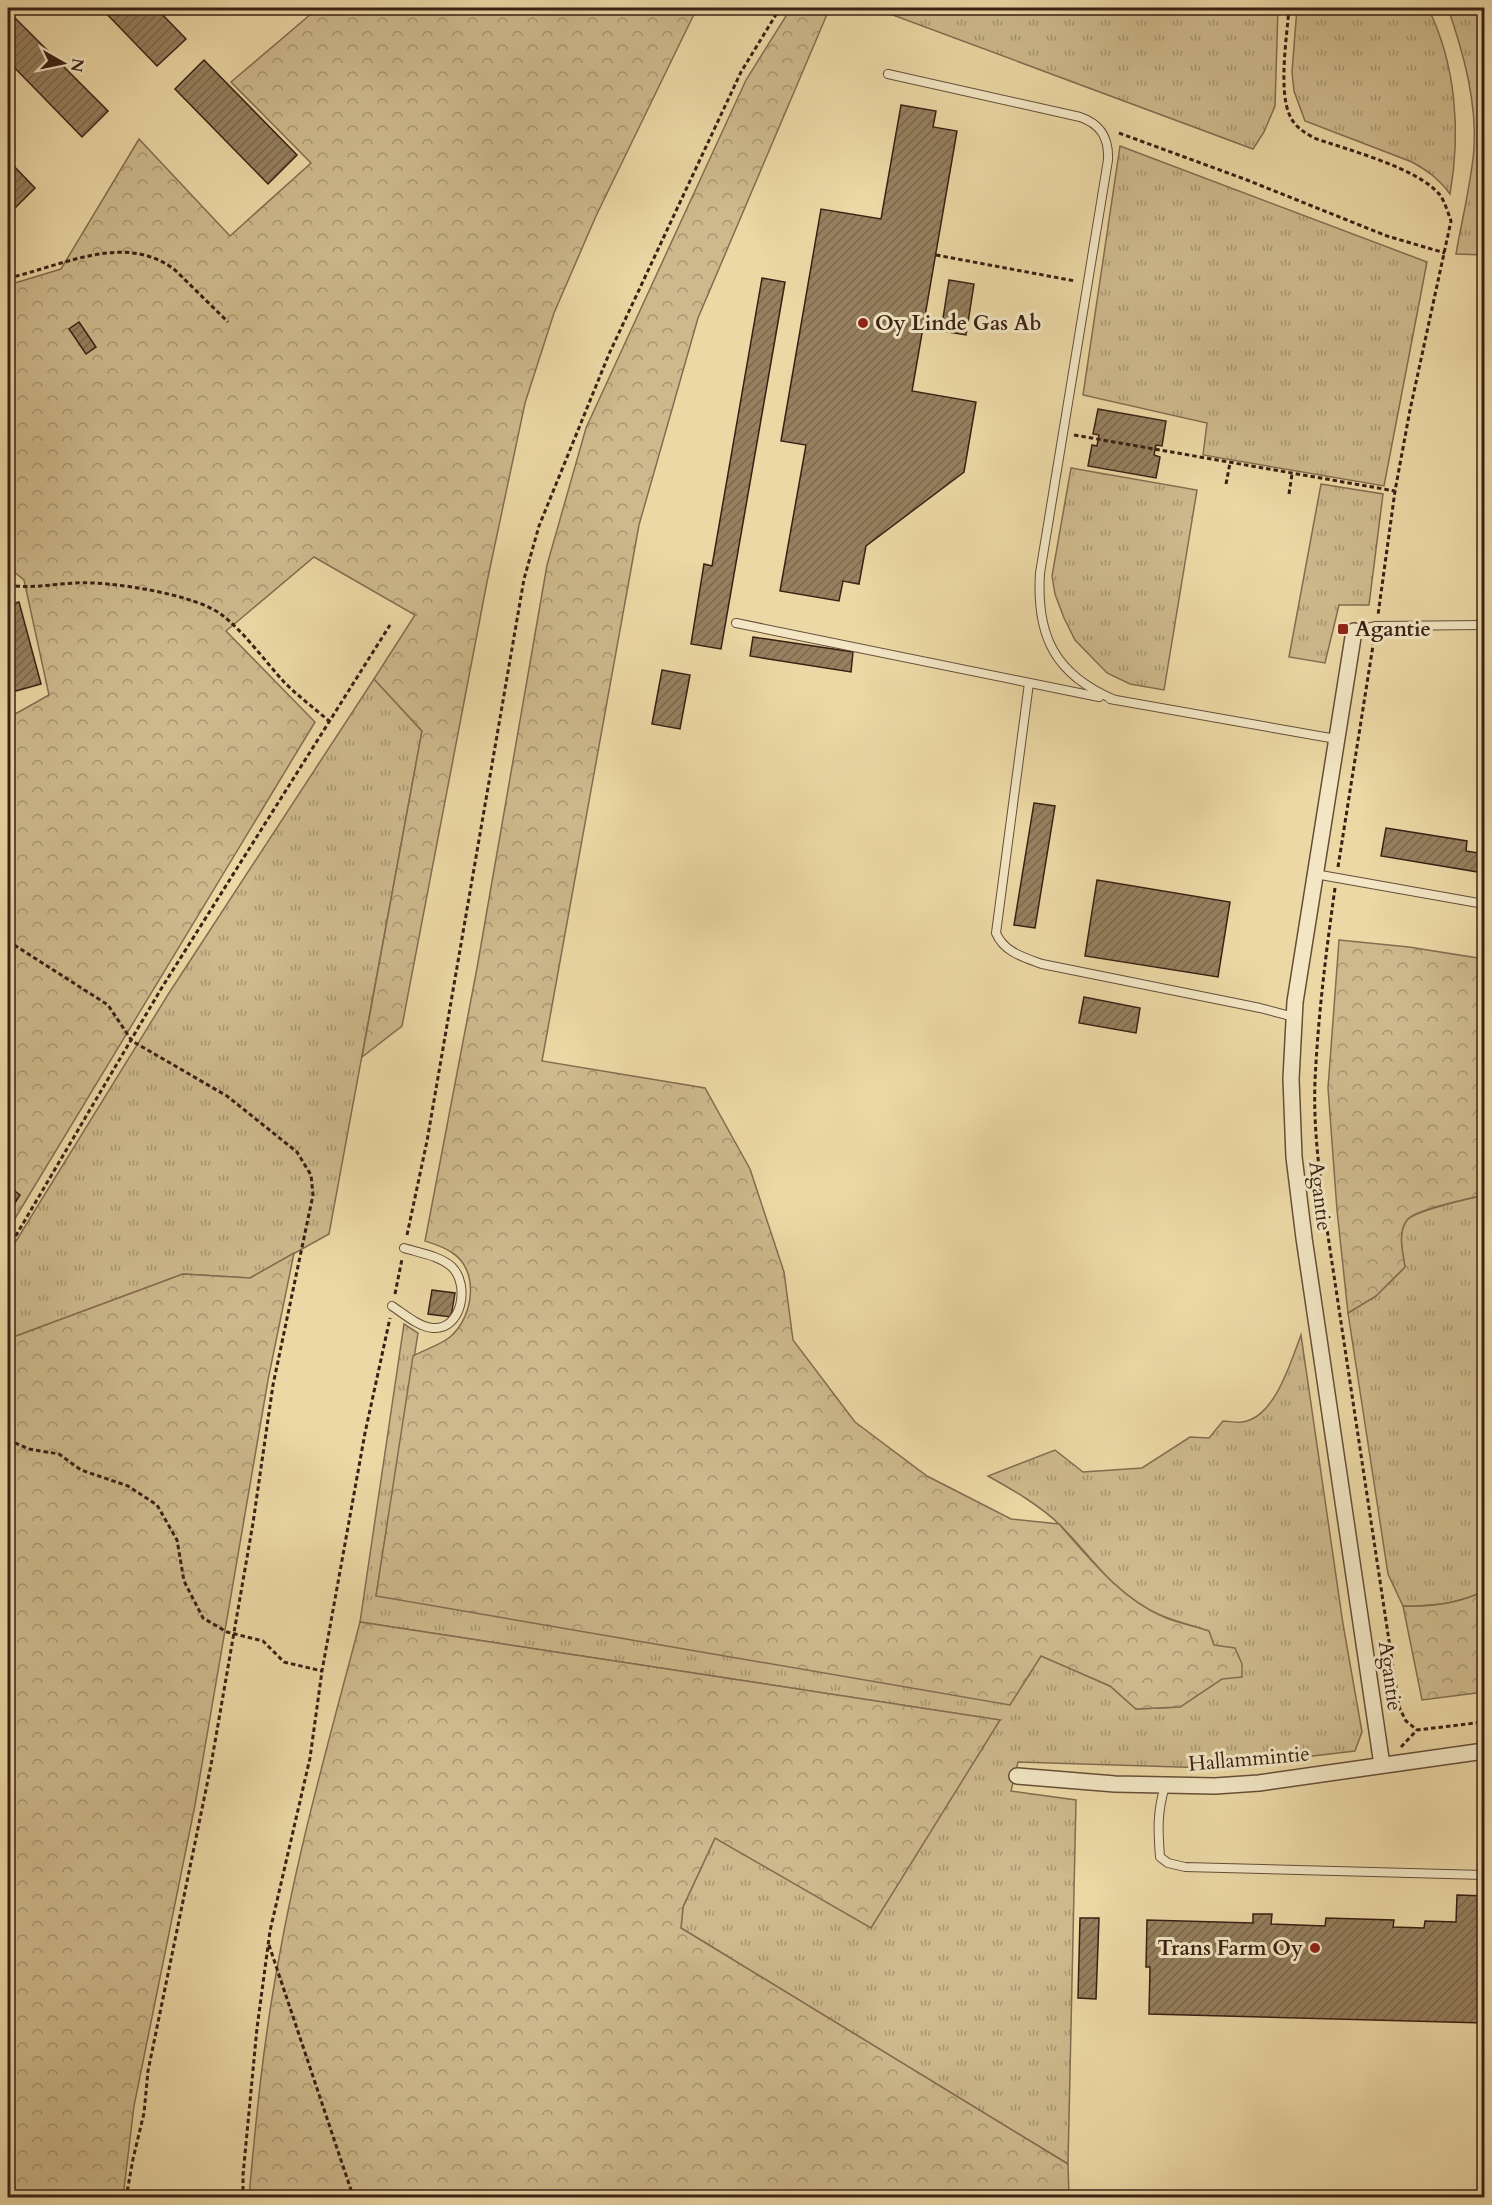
<svg xmlns="http://www.w3.org/2000/svg" width="1492" height="2205" font-family="Cardo,serif">
	<style>
		.grass { fill: url(#grass-tufts); stroke: #846c50; stroke-width: 1.5 }
		.forest { fill: url(#forest-crowns); stroke: #846c50; stroke-width: 1.5 }
		.building { fill: url(#building-hatch); stroke: #3a2014; stroke-width: 1.5 }
		.lines { fill: none; stroke-linecap: round; stroke-linejoin: round }
		.service-casing { stroke: #664e38; stroke-width: 10 }
		.minor-casing { stroke: #664e38; stroke-width: 18 }
		.path { stroke: #3a2014; stroke-width: 3; stroke-dasharray: 4.5 3; stroke-linecap: butt }
		.service { stroke: #f2e6c4; stroke-width: 8 }
		.minor { stroke: #f2e6c4; stroke-width: 15 }
		.poi-dot { fill: #8f2418; stroke: #f2e6c4; stroke-width: 2 }
		.labels { text-anchor: middle; dominant-baseline: central; stroke-width: 6; stroke-linejoin: round; paint-order: stroke }
		.poi-label { font-size: 21px; font-weight: bold; fill: #3a2014; stroke: #f2e6c4; text-anchor: start }
		.street-label { font-size: 21px; fill: #3a2014; stroke: #f2e6c4 }
	</style>
	<defs>
		<pattern id="grass-tufts" width="24" height="20" patternUnits="userSpaceOnUse" patternTransform="scale(1.5)"><rect width="24" height="20" fill="#cdb98c"/><path d="M3 7l-1-3M5 7V3M7 7l1-3M15 17l-1-3M17 17v-4M19 17l1-3" fill="none" stroke="#a79671"/></pattern>
		<pattern id="forest-crowns" width="20" height="18" patternUnits="userSpaceOnUse" patternTransform="scale(1.5)"><rect width="20" height="18" fill="#cdb98c"/><path d="M2 6a3 3 0 1 1 6 0M12 15a3 3 0 1 1 6 0" fill="none" stroke="#a79671"/></pattern>
		<pattern id="building-hatch" width="6" height="6" patternUnits="userSpaceOnUse" patternTransform="scale(1.5)"><rect width="6" height="6" fill="#96805f"/><path d="M-1 1l2-2M0 6l6-6M5 7l2-2" fill="none" stroke="#7b684d"/></pattern>
	</defs>
	<rect width="100%" height="100%" fill="#ebd8a5"/>
	<filter id="stains"><feTurbulence type="fractalNoise" baseFrequency=".00333" numOctaves="4"/><feColorMatrix values="0 0 0 0 .2 0 0 0 0 .09 0 0 0 0 .02 0 0 0 .5 -.17"/></filter>
	<radialGradient id="worn" r=".72"><stop offset=".6" stop-color="#630" stop-opacity="0"/><stop offset="1" stop-color="#630" stop-opacity=".3"/></radialGradient>
	<g class="grass">
		<path d="M874 8H1278L1275 106 1264 132 1253 149Z"/>
		<path d="M1297 8H1428C1456 64 1461 132 1450 194 1439 179 1428 171 1412 162L1305 121 1294 91 1292 72Z"/>
		<path d="M1448 8H1484V255L1456 254C1462 219 1471 184 1474 149 1477 101 1463 52 1448 8Z"/>
		<path d="M1120 146 1427 262 1384 486 1203 455 1207 423 1083 395Z"/>
		<path d="M1071 468 1197 490 1164 690 1130 684 1107 673 1075 640 1064 618 1055 594 1052 576Z"/>
		<path d="M1321 484 1383 494 1369 605H1339L1325 663 1289 657Z"/>
		<path d="M374 679 422 731 329 1234 250 1278 183 1274 8 1339V1254L169 993Z"/>
		<path d="M1484 1195V1591C1458 1604 1432 1607 1403 1606L1388 1574 1348 1313 1376 1296 1405 1267C1403 1254 1397 1233 1407 1220 1416 1210 1469 1199 1484 1195Z"/>
		<path d="M404 1324 418 1333 376 1596 1041 1655 1110 1686 1136 1709 1180 1707 1222 1679 1209 1631C1184 1623 1158 1617 1136 1602 1106 1581 1086 1551 1061 1526 1041 1506 1013 1490 988 1476L1055 1450 1083 1472 1142 1468 1190 1437 1209 1438 1223 1421C1229 1421 1236 1423 1242 1422 1275 1418 1291 1361 1301 1335L1343 1624 1362 1732 1355 1751 1211 1768 1018 1762 1011 1791 1076 1800 1068 2164 681 1928 683 1907 715 1838 1000 1720 360 1622Z"/>
	</g>
	<g class="forest">
		<path d="M318 8H697L596 216 554 313 525 403 487 582 402 1026 362 1057 422 731 374 679 415 615 314 557 226 631 315 722 8 1230V718L49 695 24 580 8 567V285L61 269 139 139 230 236 311 163 231 82Z"/>
		<path d="M791 8H833L834 10 828 12 698 318 639 525 542 1061 705 1088 750 1169 784 1272 793 1340 855 1422 927 1476 1011 1519 1059 1524C1090 1559 1121 1599 1164 1617 1178 1623 1194 1626 1209 1631L1214 1645 1235 1648 1242 1664V1677L1222 1679 1180 1707 1136 1709 1110 1686 1041 1656 1010 1705 376 1596 413 1356C424 1350 440 1345 450 1337 474 1317 480 1269 451 1252 444 1247 434 1244 425 1241L477 968 547 565 586 428 746 80Z"/>
		<path d="M1339 940 1409 947 1484 959V1195C1469 1199 1416 1209 1407 1220 1397 1233 1403 1253 1405 1267L1376 1296 1348 1313 1337 1210 1328 1088Z"/>
		<path d="M294 1253 268 1380 195 1805 134 2106 123 2197H8V1339L183 1274 250 1278Z"/>
		<path d="M1484 1591V1692L1422 1700 1403 1606C1432 1607 1458 1604 1484 1591Z"/>
		<path d="M360 1622 1000 1720 871 1928 715 1838 683 1907 681 1928 1068 2164 1069 2197H249C256 2117 264 2037 279 1958 299 1845 331 1733 360 1622Z"/>
	</g>
	<g class="building">
		<path d="M101 8H156L186 39 157 66Z"/>
		<path d="M13 16 108 111 82 137 8 61V22Z"/>
		<path d="M204 60 297 155 268 184 175 89Z"/>
		<path d="M901 105 936 111 933 127 957 131 912 391 976 402 964 472 866 546 859 584 843 581 839 601 780 591 806 445 781 441 821 209 881 219Z"/>
		<path d="M8 160 35 188 8 215Z"/>
		<path d="M762 278 785 282 721 649 691 644 704 564 712 566Z"/>
		<path d="M949 280 974 284 966 335 941 331Z"/>
		<path d="M79 322 96 347 86 354 69 329Z"/>
		<path d="M1098 409 1166 421 1162 446 1156 445 1154 455 1160 457 1156 478 1088 466 1092 445 1097 446 1099 435 1093 434Z"/>
		<path d="M19 602 41 684 12 692 8 675V605Z"/>
		<path d="M753 637 853 652 851 672 750 656Z"/>
		<path d="M662 670 690 675 680 729 652 724Z"/>
		<path d="M1034 803 1055 806 1035 928 1014 925Z"/>
		<path d="M1386 828 1467 841 1466 851 1484 854V873L1381 856Z"/>
		<path d="M1097 880 1230 902 1218 977 1085 956Z"/>
		<path d="M1084 997 1140 1008 1136 1033 1079 1023Z"/>
		<path d="M8 1186 20 1195 8 1214Z"/>
		<path d="M432 1290 455 1293 451 1317 428 1314Z"/>
		<path d="M1457 1895 1484 1896V2023L1149 2014 1150 1967H1146L1147 1920 1253 1923V1914H1272L1271 1924 1325 1926 1326 1918 1394 1920 1393 1927 1424 1928 1425 1921 1456 1922Z"/>
		<path d="M1080 1918H1099L1096 1999 1078 1998Z"/>
	</g>
	<g class="lines">
		<defs>
			<g id="service">
				<path d="M888 74 1080 117C1101 124 1109 138 1108 160L1040 573C1036 636 1055 675 1115 700"/>
				<path d="M736 623 1099 697"/>
				<path d="M1354 631 1376 626 1484 625"/>
				<path d="M1029 683 996 933C1004 952 1023 957 1042 964L1260 1008 1294 1017"/>
				<path d="M1110 699 1336 739"/>
				<path d="M1315 874 1484 904"/>
				<path d="M392 1306C404 1314 419 1327 433 1328 462 1330 470 1285 452 1267 440 1256 420 1253 404 1248"/>
				<path d="M1165 1786C1157 1812 1158 1830 1160 1857L1168 1863 1185 1867 1484 1875"/>
			</g>
			<g id="minor">
				<path d="M1354 631 1295 1002 1291 1079 1294 1157 1304 1238 1382 1765"/>
				<path d="M1017 1776 1115 1784 1215 1786 1259 1783 1484 1751"/>
			</g>
		</defs>
		<use href="#service" class="service-casing"/>
		<use href="#minor" class="minor-casing"/>
		<g class="path">
			<path d="M1289 8C1287 36 1278 91 1290 116 1295 127 1304 132 1314 138 1348 150 1418 168 1440 195 1445 202 1448 213 1451 221L1410 410 1395 491 1378 615"/>
			<path d="M1119 133 1247 180 1387 236 1445 253"/>
			<path d="M936 255 1075 281"/>
			<path d="M8 278C60 267 125 231 175 270L228 322"/>
			<path d="M1074 435 1395 491"/>
			<path d="M1226 484 1230 463"/>
			<path d="M1289 494 1292 474"/>
			<path d="M8 585C34 589 50 584 76 583 110 581 195 594 222 615 244 632 265 661 284 682 298 696 314 708 329 721"/>
			<path d="M1338 867 1374 639"/>
			<path d="M1335 888C1326 952 1318 1017 1315 1081 1313 1133 1321 1185 1328 1236L1399 1707 1406 1721 1417 1730"/>
			<path d="M8 941 108 1005 132 1041 227 1096 297 1152 311 1175 313 1195 273 1385 253 1523 211 1765 148 2071 144 2113 133 2159 126 2198"/>
			<path d="M407 1235 427 1141 524 579 539 526 609 354 741 72 780 8"/>
			<path d="M8 1249 161 989 390 625"/>
			<path d="M395 1294 402 1259"/>
			<path d="M8 1440 29 1449 59 1454 81 1470 128 1486 157 1505 177 1540 184 1581 203 1618 227 1632 263 1641 284 1662 322 1671"/>
			<path d="M1401 1747 1417 1730 1484 1722"/>
			<path d="M269 1945 352 2193 362 2198"/>
			<path d="M243 2198V2175L257 2028 270 1931 310 1758 322 1671 365 1433 390 1318"/>
		</g>
		<use href="#service" class="service"/>
		<use href="#minor" class="minor"/>
	</g>
	<g class="poi-dot">
		<circle cx="863" cy="323" r="6"/>
		<rect x="1337" y="623" width="12" height="12" rx="3"/>
		<circle cx="1315" cy="1948" r="6"/>
	</g>
	<g class="labels">
		<g class="poi-label">
			<text x="875" y="323">Oy Linde Gas Ab</text>
			<text x="1355" y="629">Agantie</text>
			<text x="1303" y="1948" text-anchor="end">Trans Farm Oy</text>
		</g>
		<g class="street-label">
			<text transform="translate(1320 1196) rotate(83)">Agantie</text>
			<text transform="translate(1390 1676) rotate(82)">Agantie</text>
			<text transform="translate(1249 1759) rotate(-5)">Hallammintie</text>
		</g>
	</g>
	<rect width="1492" height="2205" fill="none" stroke="#ebd8a5" stroke-width="30"/>
	<rect x="9" y="9" width="1474" height="2187" fill="none" stroke="#3a2014" stroke-width="3"/>
	<rect x="15" y="15" width="1462" height="2175" fill="none" stroke="#3a2014" stroke-width="1.5"/>
	<g transform="translate(63 63) rotate(99)" stroke="#f2e6c4" stroke-width="4.5" paint-order="stroke">
	<path d="M0-4.5L10 22L0 15L-10 22Z" fill="#3a2014"/>
	<text y="-9" font-size="16" font-weight="bold" text-anchor="middle" fill="#3a2014">N</text>
	</g>
	<rect width="100%" height="100%" filter="url(#stains)"/>
	<rect width="100%" height="100%" fill="url(#worn)"/>
</svg>
